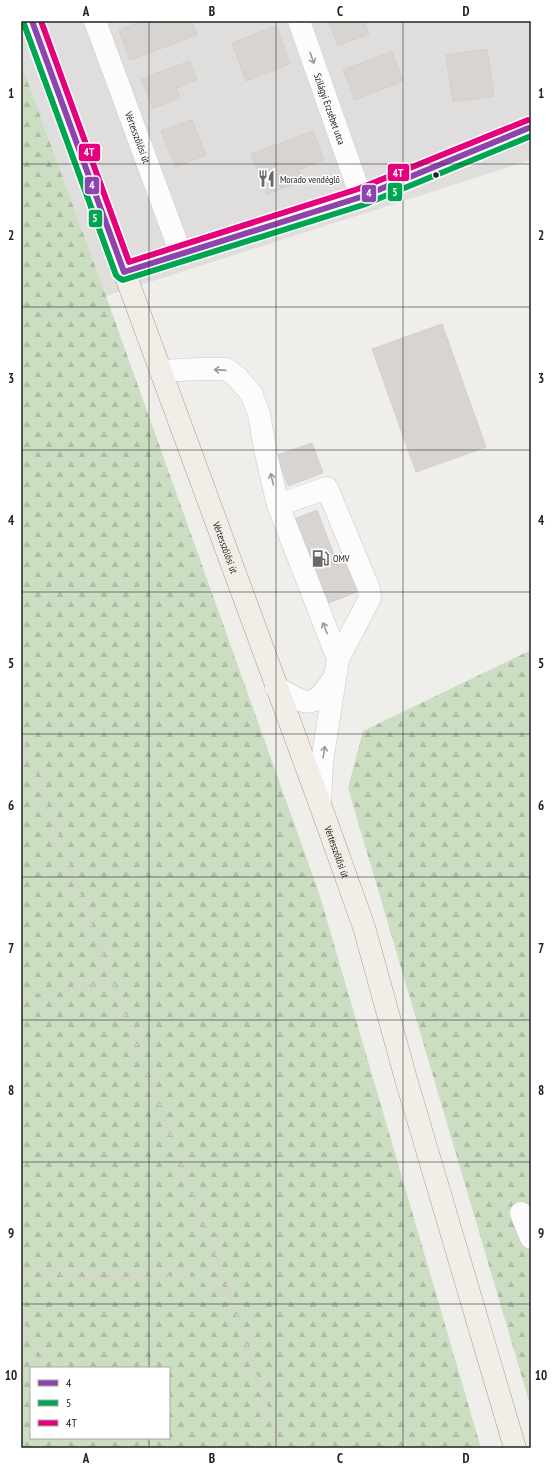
<svg xmlns="http://www.w3.org/2000/svg" width="552" height="1469" font-family="'PT Sans Narrow',sans-serif">
	<style>
		.residential { fill: #dfdedc }
		.forest { fill: url(#forest-firs); fill-rule: evenodd }
		.building { fill: #d7d4d2; stroke: #d3d0cc }
		.lines { fill: none; stroke-linecap: round; stroke-linejoin: round }
		.minor-casing { stroke: #c9c8c7; stroke-width: 23 }
		.major-casing { stroke: #a79c86; stroke-width: 23 }
		.path { stroke: #dccecd; stroke-width: 2.5; stroke-dasharray: 2 2; stroke-linecap: butt }
		.minor { stroke: #fdfcfc; stroke-width: 22 }
		.major { stroke: #f3ede7; stroke-width: 22 }
		.bus-1-casing { stroke: #fff; stroke-width: 9 }
		.bus-2-casing { stroke: #fff; stroke-width: 9 }
		.bus-3-casing { stroke: #fff; stroke-width: 9 }
		.bus-1 { stroke: #8e44ad; stroke-width: 6 }
		.bus-2 { stroke: #00a651; stroke-width: 6 }
		.bus-3 { stroke: #e5007d; stroke-width: 6 }
		.oneway { stroke: #9a9a9a }
		.grid { fill: none; stroke: #222; stroke-width: 1; stroke-opacity: 0.55 }
		.bus-dot { fill: #222; stroke: #fff; stroke-width: 1.5 }
		.labels { text-anchor: middle; dominant-baseline: central; stroke-width: 3; stroke-linejoin: round; paint-order: stroke }
		.street-label { font-size: 10px; fill: #222; stroke: #fff }
		.poi-label { font-size: 10px; fill: #222; stroke: #fff; text-anchor: start }
		.line-badge { stroke: #fff; stroke-width: 1.5 }
		.badge-label { font-size: 11px; text-anchor: middle; font-weight: bold; fill: #fff }
		.neatline { fill: none; stroke: #222; stroke-width: 1.5 }
		.grid-label { font-size: 13px; text-anchor: middle; font-weight: bold; fill: #222 }
	</style>
	<defs>
		<pattern id="forest-firs" width="22" height="20" patternUnits="userSpaceOnUse"><rect width="22" height="20" fill="#cbdec1"/><path d="M5 1l3.5 6h-7zM16 11l3.5 6h-7z" fill="#aebea6"/></pattern>
	</defs>
	<rect width="100%" height="100%" fill="#f0eeeb"/>
	<path class="residential" d="M21 21H531V160L106 296 21 63Z"/>
	<g class="forest">
		<path d="M21 63 106 296 319 893 481 1448H21ZM31 1368H169V1438H31Z"/>
		<path d="M531 650V1408L348 788 363 731Z"/>
	</g>
	<g class="building">
		<path d="M143 21H192L197 35 130 60 119 30Z"/>
		<path d="M328 21H364L369 34 338 45Z"/>
		<path d="M276 26 290 64 246 81 232 43Z"/>
		<path d="M487 49 494 96 453 102 446 55Z"/>
		<path d="M392 51 403 81 355 100 343 70Z"/>
		<path d="M190 61 197 80 176 88 180 98 153 108 141 79Z"/>
		<path d="M192 120 206 155 175 167 161 131Z"/>
		<path d="M313 131 324 160 299 170 303 181 267 194 251 154Z"/>
		<path d="M442 324 486 447 416 472 372 349Z"/>
		<path d="M312 443 323 473 288 486 277 455Z"/>
		<path d="M317 510 336 560 346 557 359 591 311 610 290 521Z"/>
	</g>
	<g class="lines">
		<defs>
			<g id="minor">
				<path id="s1" d="M95 21 181 254"/>
				<path id="s2" d="M299 21 361 197"/>
				<path d="M124 272 361 197 531 127"/>
				<path d="M161 371 199 369H226L237 377 251 393 259 414 266 454 278 505 338 659 322 762 320 804"/>
				<path d="M278 505 327 488 369 589 370 598 338 659"/>
				<path d="M276 687C307 705 312 711 334 678"/>
				<path d="M521 1213 531 1238"/>
			</g>
			<g id="major">
				<path id="s3" d="M32 21 320 804 364 927 406 1079 515 1448"/>
			</g>
		</defs>
		<use href="#minor" class="minor-casing"/>
		<use href="#major" class="major-casing"/>
		<g class="path">
			<path d="M21 737 230 1293 280 1448"/>
			<path d="M21 993 32 992 49 993 63 992 75 987 113 983"/>
			<path d="M21 1267 86 1279 188 1276 229 1293"/>
			<path d="M21 1314 40 1368"/>
			<path d="M64 1438 68 1448"/>
		</g>
		<use href="#minor" class="minor"/>
		<use href="#major" class="major"/>
		<defs>
			<path id="bus-1" d="M32 21 124 272 361 197 531 127"/>
			<path id="bus-2" d="M24 24 116 275 119 278 123 280 363 205 531 136"/>
			<path id="bus-3" d="M41 21 129 262 358 189 528 120"/>
		</defs>
		<use href="#bus-1" class="bus-1-casing"/>
		<use href="#bus-2" class="bus-2-casing"/>
		<use href="#bus-3" class="bus-3-casing"/>
		<use href="#bus-1" class="bus-1"/>
		<use href="#bus-2" class="bus-2"/>
		<use href="#bus-3" class="bus-3"/>
	</g>
	<defs><path id="oneway-shaft" d="M-6 0H5M1.5-3L5.5 0L1.5 3" fill="none" stroke-width="1.6" stroke-linecap="round" stroke-linejoin="round"/></defs>
	<g class="oneway">
		<use href="#oneway-shaft" transform="translate(312 58) rotate(71)"/>
		<use href="#oneway-shaft" transform="translate(220 370) rotate(-176)"/>
		<use href="#oneway-shaft" transform="translate(272 479) rotate(-103)"/>
		<use href="#oneway-shaft" transform="translate(325 628) rotate(-111)"/>
		<use href="#oneway-shaft" transform="translate(324 752) rotate(-81)"/>
	</g>
	<path class="grid" d="M149 21V1368M276 21V1448M403 21V1448M21 164H531M21 307H531M21 450H531M21 592H531M21 734H531M21 877H531M21 1020H531M21 1162H531M21 1304H531M149 1438V1448"/>
	<defs>
		<symbol id="restaurant-bare" viewBox="-9 -9 18 18"><path d="M-5-6h1v4h1v-4h1v4h1v-4h1v5L-1.5 .5V6h-2V.5L-5-1ZM5-6V6H3V1.5H1.5Q1.5-4 5-6Z" fill="#6a6968" stroke="#fff" stroke-width="2.5" paint-order="stroke"/></symbol>
		<symbol id="fuel-bare" viewBox="-9 -9 18 18"><path d="M-5.5-6h7V0h2V4h1.3V-2.5L3-4.5l.8-.8L6-3V5H2.5V1h-1V6h-7ZM-4.2-4.7v3.2H.2V-4.7Z" fill="#6a6968" stroke="#fff" stroke-width="2.5" paint-order="stroke"/></symbol>
	</defs>
	<g fill-rule="evenodd">
		<use href="#restaurant-bare" x="254" y="166" width="25" height="25"/>
		<use href="#fuel-bare" x="308" y="546" width="25" height="25"/>
	</g>
	<circle class="bus-dot" cx="436" cy="175" r="3.5"/>
	<g class="labels">
		<g class="street-label">
			<text stroke="none"><textPath href="#s2" startOffset="93">Szilágyi Erzsébet utca</textPath></text>
			<text stroke="none"><textPath href="#s1" startOffset="124">Vértesszőlősi út</textPath></text>
			<text stroke="none"><textPath href="#s3" startOffset="561">Vértesszőlősi út</textPath></text>
			<text stroke="none"><textPath href="#s3" startOffset="885">Vértesszőlősi út</textPath></text>
		</g>
		<g class="poi-label">
			<text x="280" y="179">Morado vendéglő</text>
			<text x="333" y="558">OMV</text>
		</g>
	</g>
	<g class="line-badge">
		<rect x="78" y="143" width="23" height="19" rx="4" fill="#e5007d"/>
		<rect x="387" y="163" width="23" height="19" rx="4" fill="#e5007d"/>
		<rect x="84" y="176" width="16" height="19" rx="4" fill="#8e44ad"/>
		<rect x="387" y="182" width="16" height="20" rx="4" fill="#00a651"/>
		<rect x="361" y="184" width="16" height="19" rx="4" fill="#8e44ad"/>
		<rect x="88" y="209" width="15" height="19" rx="4" fill="#00a651"/>
	</g>
	<g class="badge-label">
		<text x="89" y="156">4T</text>
		<text x="398" y="177">4T</text>
		<text x="92" y="189">4</text>
		<text x="395" y="196">5</text>
		<text x="369" y="197">4</text>
		<text x="95" y="222">5</text>
	</g>
	<rect width="552" height="1469" fill="none" stroke="#ffffff" stroke-width="44"/>
	<rect x="30" y="1367" width="140" height="72" fill="#ffffff" stroke="#a7a7a7"/>
	<rect x="38" y="1380" width="20" height="6" fill="#8e44ad" stroke="#a7a7a7"/>
	<text x="66" y="1387" font-size="12" fill="#222222">4</text>
	<rect x="38" y="1400" width="20" height="6" fill="#00a651" stroke="#a7a7a7"/>
	<text x="66" y="1407" font-size="12" fill="#222222">5</text>
	<rect x="38" y="1420" width="20" height="6" fill="#e5007d" stroke="#a7a7a7"/>
	<text x="66" y="1427" font-size="12" fill="#222222">4T</text>
	<rect x="22" y="22" width="508" height="1425" class="neatline"/>
	<g class="grid-label">
		<text x="86" y="16">A</text>
		<text x="212" y="16">B</text>
		<text x="340" y="16">C</text>
		<text x="466" y="16">D</text>
		<text x="11" y="98">1</text>
		<text x="541" y="98">1</text>
		<text x="11" y="240">2</text>
		<text x="541" y="240">2</text>
		<text x="11" y="383">3</text>
		<text x="541" y="383">3</text>
		<text x="11" y="525">4</text>
		<text x="541" y="525">4</text>
		<text x="11" y="668">5</text>
		<text x="541" y="668">5</text>
		<text x="11" y="810">6</text>
		<text x="541" y="810">6</text>
		<text x="11" y="953">7</text>
		<text x="541" y="953">7</text>
		<text x="11" y="1095">8</text>
		<text x="541" y="1095">8</text>
		<text x="11" y="1238">9</text>
		<text x="541" y="1238">9</text>
		<text x="11" y="1380">10</text>
		<text x="541" y="1380">10</text>
		<text x="86" y="1463">A</text>
		<text x="212" y="1463">B</text>
		<text x="340" y="1463">C</text>
		<text x="466" y="1463">D</text>
	</g>
</svg>
